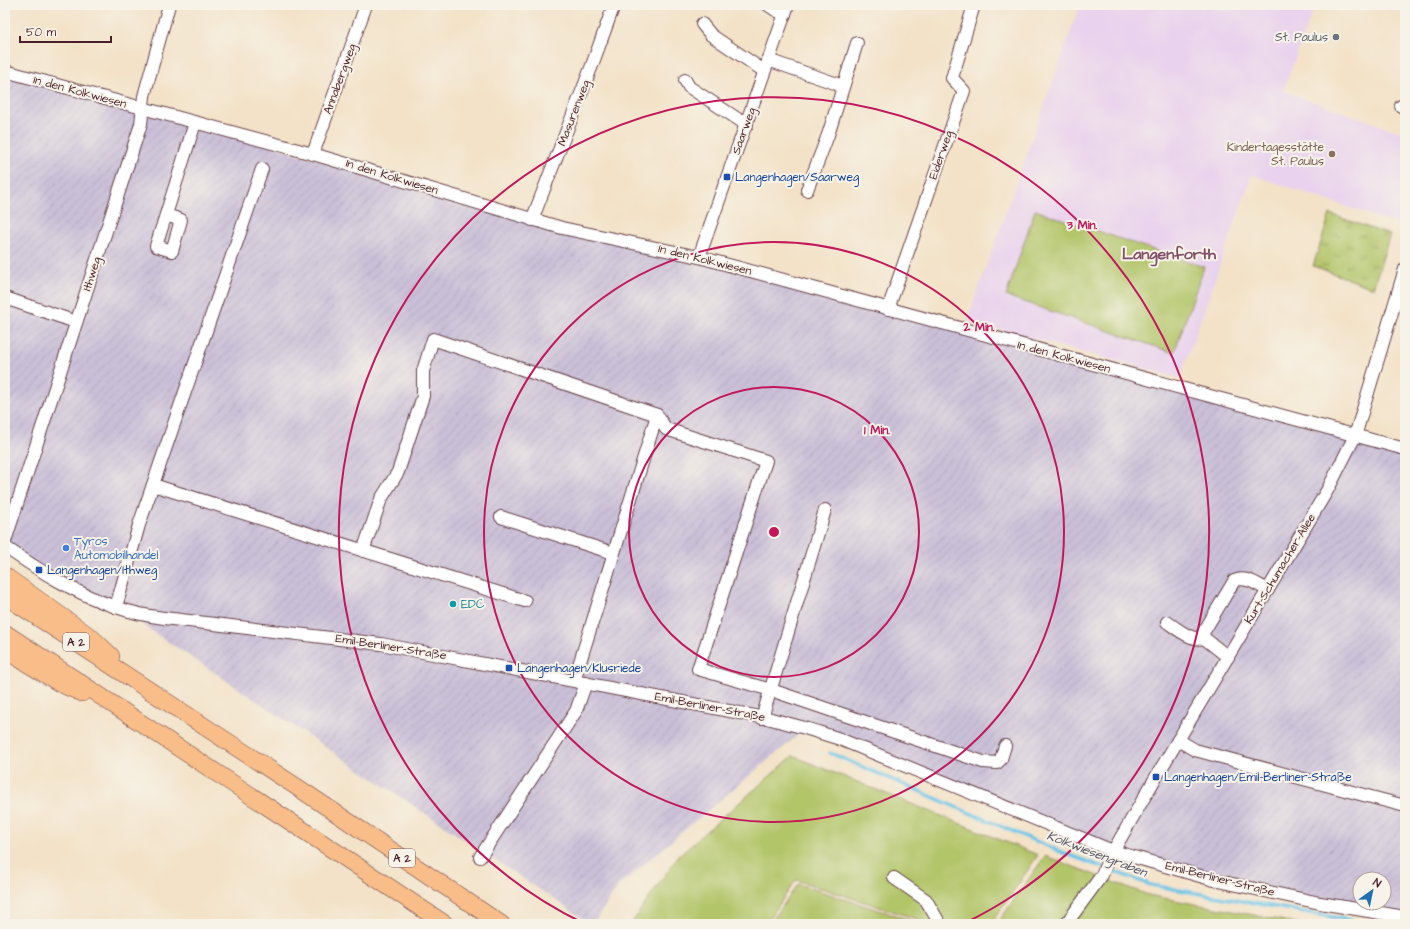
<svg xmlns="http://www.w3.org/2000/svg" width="1410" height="929" font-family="'Architects Daughter',sans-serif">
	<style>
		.built { fill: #e9d2ed }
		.industrial { fill: url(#industrial-furrows); fill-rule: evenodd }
		.grass { fill: #b2c569; stroke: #7e724a }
		.park { fill: url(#park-tufts); stroke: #7e724a }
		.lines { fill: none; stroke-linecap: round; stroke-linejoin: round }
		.stream { stroke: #69c4e7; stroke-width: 3.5 }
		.minor-casing { stroke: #633c43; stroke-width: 14 }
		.highway-casing { stroke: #633c43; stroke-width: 18 }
		.minor { stroke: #fff; stroke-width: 12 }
		.highway { stroke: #f8bd89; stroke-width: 17 }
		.ring { fill: none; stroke: #c2185b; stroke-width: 2 }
		.worship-dot { fill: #6b7280; stroke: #f7f3e8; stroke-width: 1.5 }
		.education-dot { fill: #8d6e63; stroke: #f7f3e8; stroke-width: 1.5 }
		.transit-dot { fill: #1a4fb4; stroke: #f7f3e8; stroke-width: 1.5 }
		.shop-dot { fill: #3f7fe0; stroke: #f7f3e8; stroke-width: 1.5 }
		.culture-dot { fill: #0f9aa8; stroke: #f7f3e8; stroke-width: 1.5 }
		.labels { text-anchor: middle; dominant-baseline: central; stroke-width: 4; stroke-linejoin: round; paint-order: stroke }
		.shield { fill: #f7f3e8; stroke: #7e5f64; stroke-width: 1 }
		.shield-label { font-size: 11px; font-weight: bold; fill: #4a1f2b }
		.worship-label { font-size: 12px; fill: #5b616d; stroke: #f7f3e8; text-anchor: end }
		.street-label { font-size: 12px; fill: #4a1f2b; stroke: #f7f3e8 }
		.education-label { font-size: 12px; fill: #785e54; stroke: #f7f3e8; text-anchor: end }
		.transit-label { font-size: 12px; fill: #164399; stroke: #f7f3e8; text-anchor: start }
		.shop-label { font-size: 12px; fill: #366cbe; stroke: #f7f3e8; text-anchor: start }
		.culture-label { font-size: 12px; fill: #0d838f; stroke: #f7f3e8; text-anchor: start }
		.water-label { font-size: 13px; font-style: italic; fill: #535163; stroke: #f7f3e8 }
		.district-label { font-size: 16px; font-weight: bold; fill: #814f67; stroke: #f7f3e8 }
		.centre { fill: #c2185b; stroke: #f7f3e8; stroke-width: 2 }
		.ring-label { font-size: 12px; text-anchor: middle; font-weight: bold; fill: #c2185b; stroke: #f7f3e8; stroke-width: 4; stroke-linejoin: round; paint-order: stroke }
	</style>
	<defs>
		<pattern id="industrial-furrows" width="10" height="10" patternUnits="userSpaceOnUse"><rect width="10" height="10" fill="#c9bfd7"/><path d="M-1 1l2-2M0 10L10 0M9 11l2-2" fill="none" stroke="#aea4b9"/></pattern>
		<pattern id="park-tufts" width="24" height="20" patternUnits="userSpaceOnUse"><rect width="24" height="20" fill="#b2c569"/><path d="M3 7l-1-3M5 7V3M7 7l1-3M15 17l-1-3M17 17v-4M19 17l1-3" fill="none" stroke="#939f57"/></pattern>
	</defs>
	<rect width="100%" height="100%" fill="#f7f3e8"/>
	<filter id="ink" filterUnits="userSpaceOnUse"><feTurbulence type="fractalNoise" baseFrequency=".025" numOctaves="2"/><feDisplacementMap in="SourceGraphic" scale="8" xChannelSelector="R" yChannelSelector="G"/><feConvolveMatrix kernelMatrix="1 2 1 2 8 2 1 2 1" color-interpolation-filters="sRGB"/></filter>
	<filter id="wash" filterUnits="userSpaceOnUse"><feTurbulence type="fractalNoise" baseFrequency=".012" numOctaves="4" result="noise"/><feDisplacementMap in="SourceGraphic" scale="16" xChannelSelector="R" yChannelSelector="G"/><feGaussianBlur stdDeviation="0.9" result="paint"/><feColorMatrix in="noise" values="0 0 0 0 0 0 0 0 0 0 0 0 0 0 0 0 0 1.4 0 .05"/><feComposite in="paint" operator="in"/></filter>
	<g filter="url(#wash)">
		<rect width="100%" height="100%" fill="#f3e2c8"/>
		<path class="built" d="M1080 5H1315L1283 91 1405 134V208L1400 225 1252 175 1180 378 967 321Z"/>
		<path class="industrial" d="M5 71 532 220 699 257 1405 449V917L1141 859 806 728 619 885 593 924H591L116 607 5 547ZM1360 879H1384V903H1360Z"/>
		<g class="grass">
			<path d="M1035 210 1204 267 1174 353 1006 296Z"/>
			<path d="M793 756 1038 855 991 924H932L796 880 766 924H631L679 855Z"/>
			<path d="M1045 856 1148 895 1300 924H997Z"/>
			<path d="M798 884 922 924H770Z"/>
		</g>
		<path class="park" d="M1330 214 1390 235 1373 288 1313 266Z"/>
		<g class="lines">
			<path class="stream" d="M830 753 1061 852 1151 885 1372 924"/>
		</g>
	</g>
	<g filter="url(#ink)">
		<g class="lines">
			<defs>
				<g id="minor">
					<path d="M768 5 777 11 785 14"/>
					<path d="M702 24 711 35 764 71"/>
					<path d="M768 60 843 86"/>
					<path d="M5 71 313 154 562 228 699 257 1405 449"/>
					<path d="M685 80 689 87 747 125"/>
					<path d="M1401 106 1405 108"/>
					<path d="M313 154 366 5"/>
					<path d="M807 190 828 135 857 43"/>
					<path d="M166 215 181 220 172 251 156 246 195 123"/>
					<path d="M532 220 591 68 614 5"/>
					<path d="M699 257 788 5"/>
					<path d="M5 298 76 322"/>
					<path d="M888 309 964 91 952 78 974 5"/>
					<path d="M153 485 525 601"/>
					<path d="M501 517 613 553"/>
					<path d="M5 541 141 124 144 96 169 5"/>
					<path d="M5 547C40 571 76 594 116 607 132 613 148 616 164 618L381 644 771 719 805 728 837 738 1113 851 1214 880 1320 903 1405 917"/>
					<path d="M363 551 381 499 398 472 423 396V371L433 339 657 415 666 429 766 461 698 669 771 690 983 762 997 763 1001 759 1005 746"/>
					<path d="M116 607 139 525 262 169"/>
					<path d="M1167 622C1176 628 1192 642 1204 638"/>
					<path d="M1228 657 1204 638 1203 633 1234 581C1245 575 1258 585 1268 590"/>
					<path d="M574 681 657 415"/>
					<path d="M762 718 825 510"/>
					<path d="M1178 740 1195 750 1405 806"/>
					<path d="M480 857 576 711 586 683"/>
					<path d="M894 878 926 900 940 924"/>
					<path d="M1066 924 1102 875 1108 860 1156 777 1328 489 1355 436 1405 269"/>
				</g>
				<g id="highway">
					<path d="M5 576 92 638 111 656"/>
					<path d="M5 596 303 791 501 924"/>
					<path d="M5 633 445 924"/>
					<path d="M5 650 61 684 82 693"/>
				</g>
			</defs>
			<use href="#minor" class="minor-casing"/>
			<use href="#highway" class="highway-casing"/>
			<use href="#minor" class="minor"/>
			<use href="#highway" class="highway"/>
		</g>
	</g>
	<g class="ring">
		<circle cx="774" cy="532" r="145"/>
		<circle cx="774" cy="532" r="290"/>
		<path d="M583 923A435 435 0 1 1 965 923"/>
	</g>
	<circle class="worship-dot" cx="1336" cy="37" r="4"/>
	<circle class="education-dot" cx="1332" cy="154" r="4"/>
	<g class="transit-dot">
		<rect x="723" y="173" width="8" height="8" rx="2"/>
		<rect x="35" y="566" width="8" height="8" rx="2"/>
		<rect x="505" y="664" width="8" height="8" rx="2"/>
		<rect x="1152" y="773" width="8" height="8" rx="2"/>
	</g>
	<circle class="shop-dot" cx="66" cy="548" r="4"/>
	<circle class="culture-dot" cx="453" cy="604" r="4"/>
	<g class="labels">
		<g class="shield">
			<rect x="63" y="633" width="26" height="18" rx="3"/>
			<rect x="389" y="849" width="26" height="18" rx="3"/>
		</g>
		<g class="shield-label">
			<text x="76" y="642">A 2</text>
			<text x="402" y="858">A 2</text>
		</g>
		<g class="worship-label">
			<text x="1328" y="37">St. Paulus</text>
		</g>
		<g class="street-label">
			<text transform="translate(340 79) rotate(-70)">Annabergweg</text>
			<text transform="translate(80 92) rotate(15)">In den Kolkwiesen</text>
			<text transform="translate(574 113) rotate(-69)">Masurenweg</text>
			<text transform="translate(744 131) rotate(-70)">Saarweg</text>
			<text transform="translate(941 155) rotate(-71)">Eiderweg</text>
			<text transform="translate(392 177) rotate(17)">In den Kolkwiesen</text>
			<text transform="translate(705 260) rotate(14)">In den Kolkwiesen</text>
			<text transform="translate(92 274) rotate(-72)">Ithweg</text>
			<text transform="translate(1064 357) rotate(15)">In den Kolkwiesen</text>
			<text transform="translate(1280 569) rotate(-59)">Kurt-Schumacher-Allee</text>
			<text transform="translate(391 647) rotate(9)">Emil-Berliner-Straße</text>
			<text transform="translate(710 707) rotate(11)">Emil-Berliner-Straße</text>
			<text transform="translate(1220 879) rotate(14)">Emil-Berliner-Straße</text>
		</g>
		<g class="education-label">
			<text x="1324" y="147">Kindertagesstätte<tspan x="1324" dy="14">St. Paulus</tspan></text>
		</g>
		<g class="transit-label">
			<text x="735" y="177">Langenhagen/Saarweg</text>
			<text x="47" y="570">Langenhagen/Ithweg</text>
			<text x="517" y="668">Langenhagen/Klusriede</text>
			<text x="1164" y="777">Langenhagen/Emil-Berliner-Straße</text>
		</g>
		<g class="shop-label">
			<text x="74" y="541">Tyros<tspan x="74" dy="14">Automobilhandel</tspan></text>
		</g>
		<g class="culture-label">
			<text x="461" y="604">EDC</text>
		</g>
		<g class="water-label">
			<text transform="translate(1097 854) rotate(21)">Kolkwiesengraben</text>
		</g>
		<g class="district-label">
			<text x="1169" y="254">Langenforth</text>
		</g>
	</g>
	<circle cx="774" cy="532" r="6" class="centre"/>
	<g class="ring-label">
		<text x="1082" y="229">3 Min.</text>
		<text x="979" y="331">2 Min.</text>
		<text x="877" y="434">1 Min.</text>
	</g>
	<rect width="1410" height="929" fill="none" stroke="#f7f3e8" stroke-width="20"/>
	<g transform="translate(1372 891) rotate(33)"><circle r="19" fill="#f7f3e8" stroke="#b29e9c"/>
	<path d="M0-3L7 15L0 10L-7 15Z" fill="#1f6fb2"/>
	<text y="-6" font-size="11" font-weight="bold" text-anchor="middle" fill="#4a1f2b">N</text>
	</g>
	<path d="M20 36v6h91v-6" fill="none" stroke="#4a1f2b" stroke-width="2"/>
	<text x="26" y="36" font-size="12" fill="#4a1f2b" stroke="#f7f3e8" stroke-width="3" paint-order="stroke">50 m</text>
</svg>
